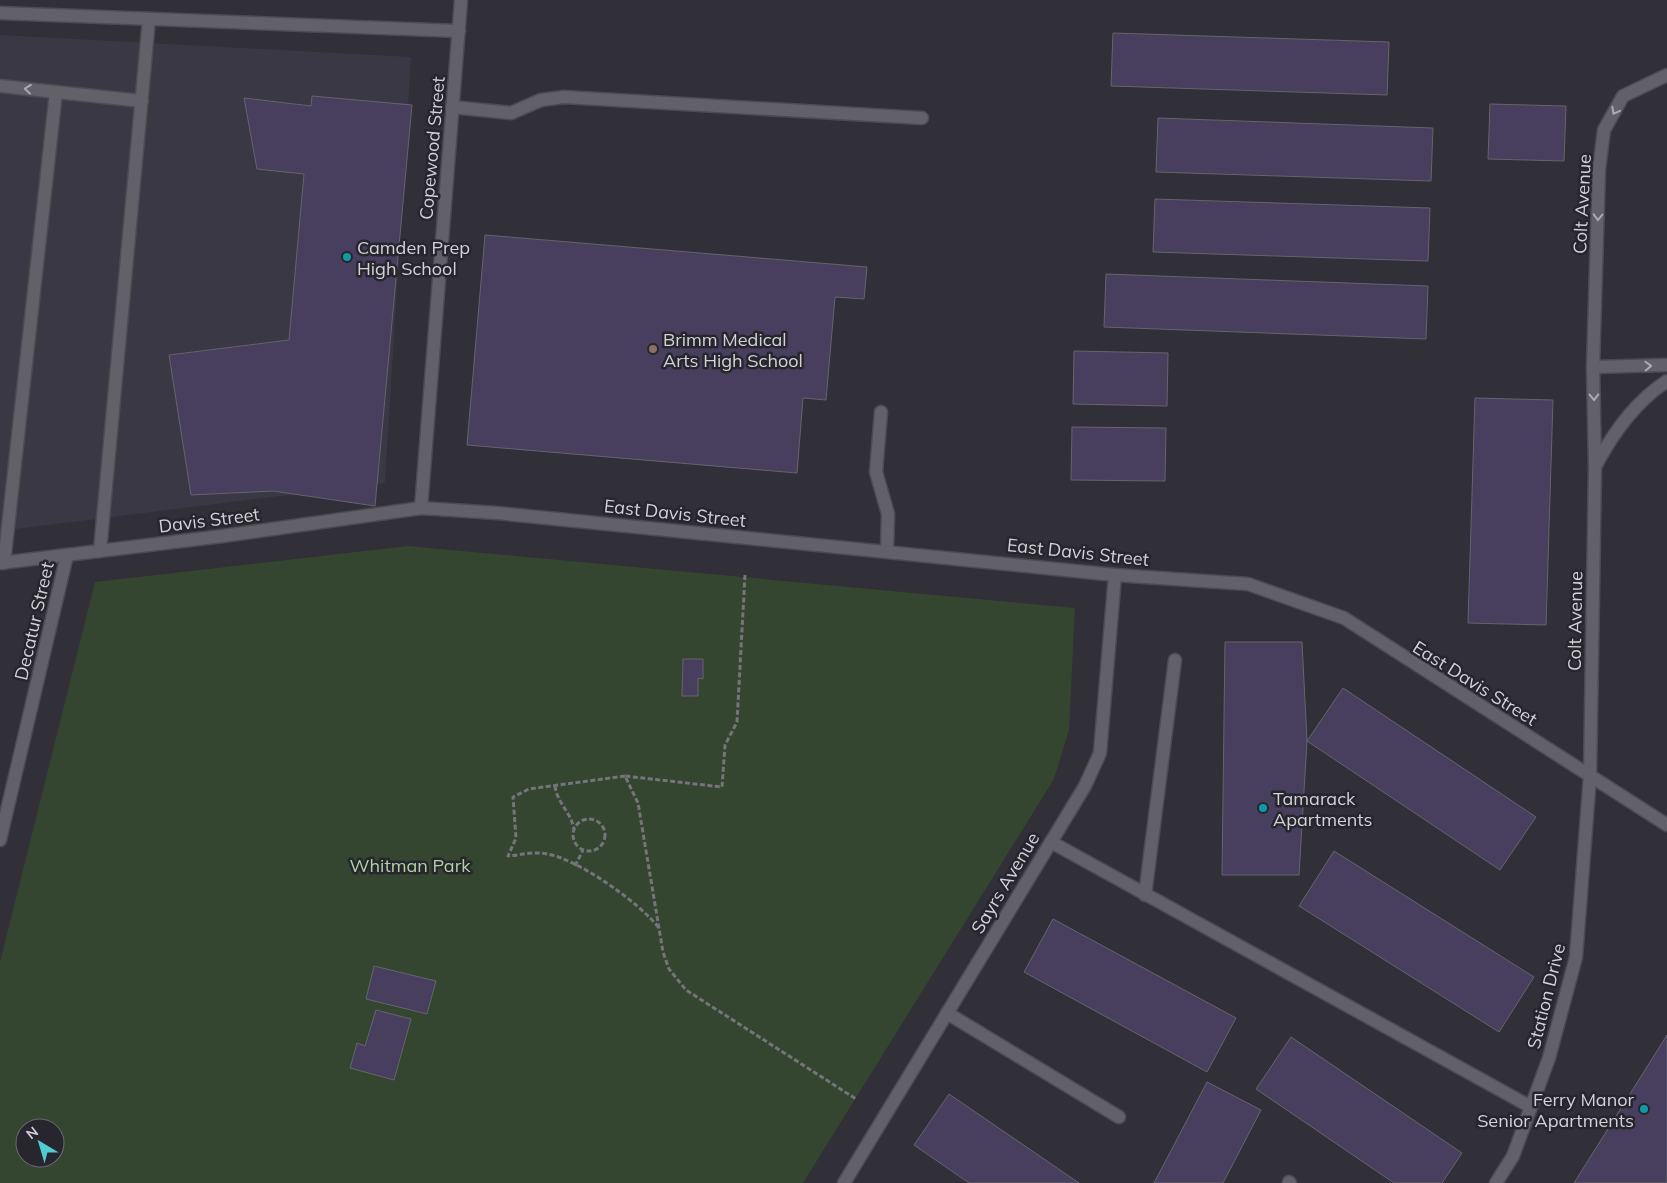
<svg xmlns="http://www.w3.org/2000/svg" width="1667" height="1183" font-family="Mulish,sans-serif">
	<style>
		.built { fill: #3b3845 }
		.green { fill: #34462f; fill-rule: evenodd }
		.building { fill: #473f5d; stroke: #66646d }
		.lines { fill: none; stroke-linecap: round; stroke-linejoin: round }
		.service-casing { stroke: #4d4b52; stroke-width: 15 }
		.minor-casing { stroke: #4d4b52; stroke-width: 15 }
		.path { stroke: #75747a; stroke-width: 3; stroke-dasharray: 5 2.5; stroke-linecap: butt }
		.service { stroke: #626068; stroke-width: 12 }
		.minor { stroke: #626068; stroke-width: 12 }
		.oneway { stroke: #abaab0 }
		.culture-dot { fill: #0f9aa8; stroke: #27252d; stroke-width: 2 }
		.education-dot { fill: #8d6e63; stroke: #27252d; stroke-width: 2 }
		.labels { text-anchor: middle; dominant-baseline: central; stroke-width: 5; stroke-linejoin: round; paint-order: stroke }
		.street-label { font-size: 18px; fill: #d3d2d7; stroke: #27252d }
		.poi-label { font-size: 18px; fill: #d3d2d7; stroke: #27252d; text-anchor: start }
		.park-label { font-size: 18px; fill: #add4a1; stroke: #27252d }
	</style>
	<rect width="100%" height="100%" fill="#312f37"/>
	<path class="built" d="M0 35 411 57 385 483 0 531Z"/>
	<path class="green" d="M408 546 1075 608 1069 730 1054 779 803 1183H0V962L95 582ZM25 1128H55V1158H25Z"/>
	<g class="building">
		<path d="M1113 33 1389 42 1387 95 1111 86Z"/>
		<path d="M312 96 412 105 375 506 273 491 191 495 169 355 289 340 304 174 257 169 244 98 311 106Z"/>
		<path d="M1490 104 1566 106 1564 161 1488 159Z"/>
		<path d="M1158 118 1433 128 1431 181 1156 172Z"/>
		<path d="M1155 199 1430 208 1428 261 1153 252Z"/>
		<path d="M485 235 867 267 864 299 835 297 826 400 803 398 797 473 467 445Z"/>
		<path d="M1106 274 1428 286 1426 339 1104 327Z"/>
		<path d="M1074 351 1168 353 1167 406 1073 404Z"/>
		<path d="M1475 398 1553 400 1546 625 1468 623Z"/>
		<path d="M1072 427 1166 428 1165 481 1071 480Z"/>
		<path d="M1225 642H1302L1307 741 1299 875H1222Z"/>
		<path d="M683 659H703V679L698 678V696H682Z"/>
		<path d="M1343 688 1536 817 1500 870 1307 741Z"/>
		<path d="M1334 851 1534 977 1499 1032 1299 906Z"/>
		<path d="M1053 919 1236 1018 1207 1072 1024 972Z"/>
		<path d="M374 966 436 981 427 1014 366 999Z"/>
		<path d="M376 1010 411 1019 394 1080 350 1068 357 1043 365 1046Z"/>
		<path d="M1667 1035V1183H1574Z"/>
		<path d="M1291 1037 1462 1153 1442 1183H1394L1256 1089Z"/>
		<path d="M1207 1082 1261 1110 1223 1183H1154Z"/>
		<path d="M949 1094 1079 1183H969L914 1145Z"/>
	</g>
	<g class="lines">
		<defs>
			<g id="service">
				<path d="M0 86 56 92"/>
				<path d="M452 107 511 113 541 100 564 97 922 118"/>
				<path d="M1593 367 1667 365"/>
				<path d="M881 412 876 472 888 514 887 551"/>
				<path d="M1596 465C1613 433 1636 401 1667 381"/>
				<path d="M100 551 149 19"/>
				<path d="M4 563 56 92 142 101"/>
				<path d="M1590 776 1595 467 1593 367 1599 169 1604 130 1623 96 1667 75"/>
				<path d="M1051 842 1531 1107"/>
				<path d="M1145 895 1175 660"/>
				<path d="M947 1013 1119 1117"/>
				<path d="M1289 1182 1290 1183"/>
			</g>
			<g id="minor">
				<path d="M0 13 459 31"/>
				<path d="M421 508 461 0"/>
				<path d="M0 563 223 536 421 508 497 513 1115 575 1248 584 1344 618 1667 825"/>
				<path d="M0 840 67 555"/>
				<path d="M844 1183 1085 786 1100 753 1115 575"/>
				<path d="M1496 1183 1513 1156 1549 1058 1576 957 1590 776"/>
			</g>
		</defs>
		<use href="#service" class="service-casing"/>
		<use href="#minor" class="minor-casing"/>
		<g class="path">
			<path d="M745 575 737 722 725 745 722 787 625 776 638 803 663 952 669 969 686 990 856 1099"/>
			<path d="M625 776 529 789 513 797 516 838 508 856C521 855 534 851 547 854 578 859 640 903 659 928"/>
			<path d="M555 786C557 803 571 812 574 829"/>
			<circle cx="589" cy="835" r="16"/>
			<path d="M575 866 583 850"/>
		</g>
		<use href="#service" class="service"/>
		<use href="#minor" class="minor"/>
	</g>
	<defs><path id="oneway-chevron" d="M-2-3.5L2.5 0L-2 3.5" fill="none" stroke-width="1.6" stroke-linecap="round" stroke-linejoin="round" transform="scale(1.25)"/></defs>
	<g class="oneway">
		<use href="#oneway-chevron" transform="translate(28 89) rotate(-174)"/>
		<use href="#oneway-chevron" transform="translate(1615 111) rotate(118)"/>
		<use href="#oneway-chevron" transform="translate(1598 217) rotate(91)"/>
		<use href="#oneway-chevron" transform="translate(1648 366) rotate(-2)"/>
		<use href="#oneway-chevron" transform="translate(1594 397) rotate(89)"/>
	</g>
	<g class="culture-dot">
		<circle cx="347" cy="257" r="5"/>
		<circle cx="1263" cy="808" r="5"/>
		<circle cx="1644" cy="1109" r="5"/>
	</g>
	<circle class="education-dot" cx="653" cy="349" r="5"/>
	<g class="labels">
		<g class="street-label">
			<text transform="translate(432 148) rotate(-85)">Copewood Street</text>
			<text transform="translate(1582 204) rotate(-87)">Colt Avenue</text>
			<text transform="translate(675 513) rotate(6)">East Davis Street</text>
			<text transform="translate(209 520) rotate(-7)">Davis Street</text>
			<text transform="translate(1078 552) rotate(6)">East Davis Street</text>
			<text transform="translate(34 621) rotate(-77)">Decatur Street</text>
			<text transform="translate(1575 621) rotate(-89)">Colt Avenue</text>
			<text transform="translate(1475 683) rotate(32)">East Davis Street</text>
			<text transform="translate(1005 883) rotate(-59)">Sayrs Avenue</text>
			<text transform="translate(1546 996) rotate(-76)">Station Drive</text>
		</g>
		<g class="poi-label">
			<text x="357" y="247">Camden Prep<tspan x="357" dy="21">High School</tspan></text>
			<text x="663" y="339">Brimm Medical<tspan x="663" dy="21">Arts High School</tspan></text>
			<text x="1273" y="798">Tamarack<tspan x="1273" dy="21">Apartments</tspan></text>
			<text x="1634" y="1099" text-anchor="end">Ferry Manor<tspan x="1634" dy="21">Senior Apartments</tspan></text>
		</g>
		<g class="park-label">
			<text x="410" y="865">Whitman Park</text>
		</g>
	</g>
	<g transform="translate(40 1143) rotate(322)"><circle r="24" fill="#27252d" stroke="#6c6a71"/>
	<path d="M0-4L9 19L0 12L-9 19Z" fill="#51ccd1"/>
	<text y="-8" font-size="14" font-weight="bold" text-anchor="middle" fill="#d3d2d7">N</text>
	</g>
</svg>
